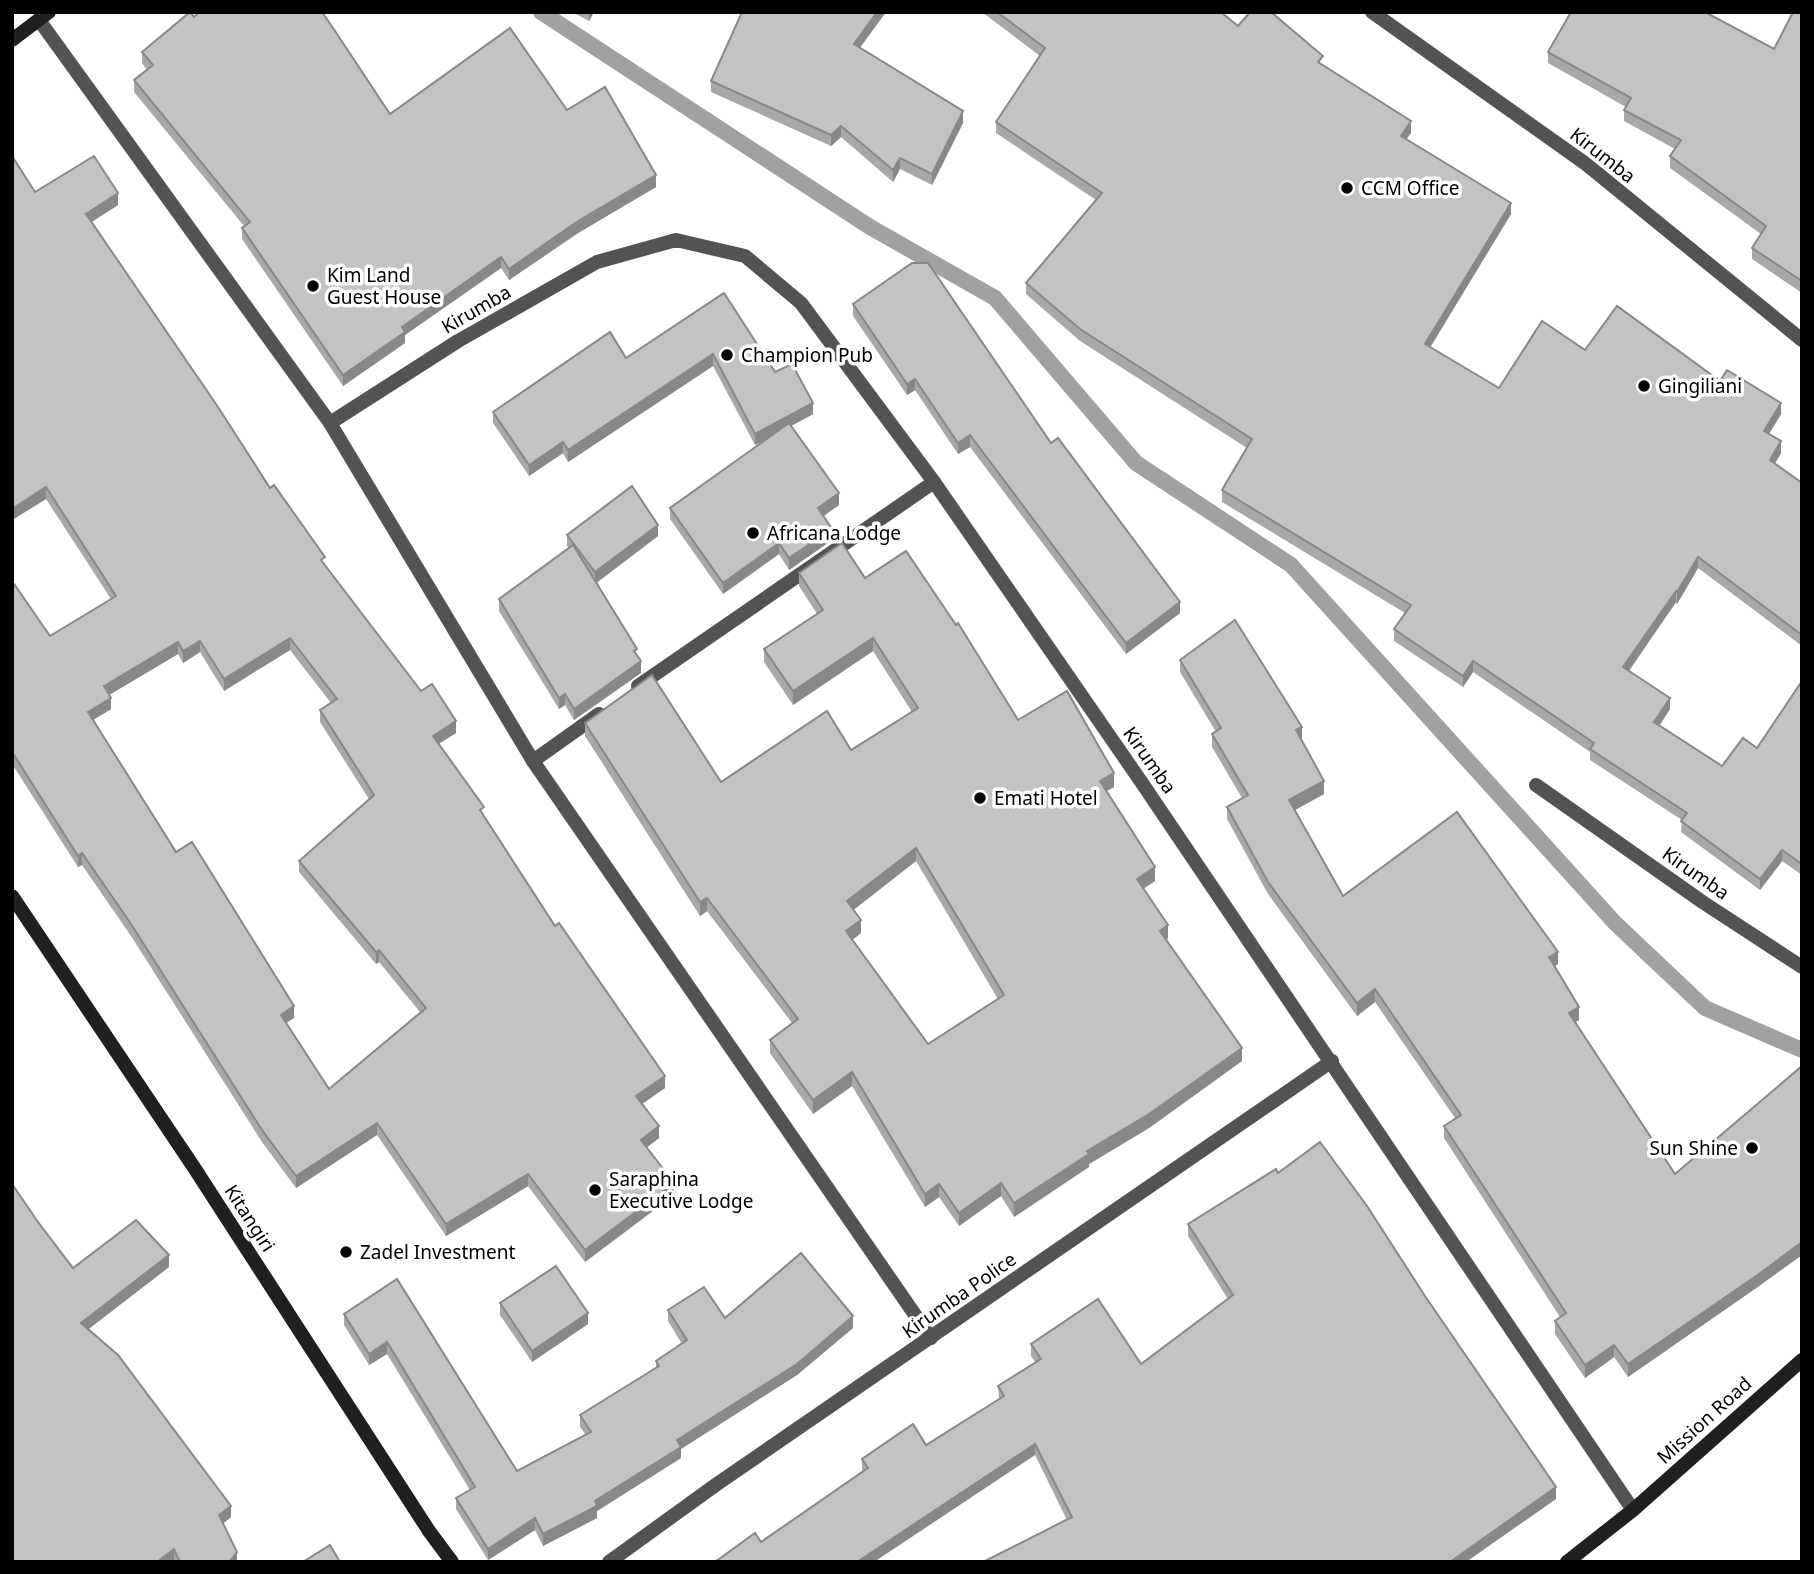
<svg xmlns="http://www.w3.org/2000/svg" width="1814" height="1574" font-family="'Noto Sans',sans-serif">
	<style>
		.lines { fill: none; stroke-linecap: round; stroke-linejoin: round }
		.stream { stroke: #a1a1a1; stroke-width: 16 }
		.street { stroke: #535353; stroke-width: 14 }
		.secondary { stroke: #202020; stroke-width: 14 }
		.wall { fill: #a8a8a8; fill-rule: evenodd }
		.shaded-wall { fill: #888 }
		.building { fill: #c3c3c3; stroke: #888; stroke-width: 2; fill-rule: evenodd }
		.poi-dot { fill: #000; stroke: #fff; stroke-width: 2.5 }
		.labels { text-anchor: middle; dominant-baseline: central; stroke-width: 7; stroke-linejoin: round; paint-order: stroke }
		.street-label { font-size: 19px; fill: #000; stroke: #fff }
		.poi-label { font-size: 19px; fill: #000; stroke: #fff; text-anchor: start }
	</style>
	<rect width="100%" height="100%" fill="#fff"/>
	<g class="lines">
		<path class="stream" d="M541 12 870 227 995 298 1136 463 1291 565 1615 923 1705 1008 1802 1050"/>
		<g class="street">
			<path d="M1372 12 1586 164 1802 340"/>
			<path d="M39 20 330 423 533 761 931 1338"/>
			<path d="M330 423 458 341 597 262 676 240 745 256 801 303 934 482 1142 783 1633 1510"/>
			<path d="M638 686 934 482"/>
			<path d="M533 761 599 714"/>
			<path d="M1536 785 1704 903 1802 967"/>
			<path d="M609 1562 717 1484 1332 1061"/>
		</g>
		<g class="secondary">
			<path d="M12 40 49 12"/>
			<path d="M12 896 195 1169 429 1531 452 1562"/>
			<path d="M1567 1562 1633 1510 1802 1360"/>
		</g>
	</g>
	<g class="wall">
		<path d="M572 12H594L589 21Z"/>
		<path d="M741 12H886L860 48 963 123 932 185 900 169 893 182 841 137 831 146 711 92V81L742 13Z"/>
		<path d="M982 12H1221L1238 26 1323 65 1411 133 1406 139 1511 214 1430 347 1499 388 1585 350 1720 381 1781 414 1769 434 1781 453 1775 464 1802 483V646L1698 568 1677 604 1676 602 1629 671 1670 709 1659 726 1722 766 1757 748 1802 681V875L1782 861 1760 890 1681 832 1682 820 1590 760V752L1473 672 1463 687 1394 641V629L1405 613 1222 502V490L1247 448 1080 341 1026 294V283L1096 200 996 133V122L1040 56Z"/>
		<path d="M1802 12V293L1752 259V248L1761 234 1670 168V156L1675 149 1624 121V110L1626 107 1548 63V52L1774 49Z"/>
		<path d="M194 17 390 114 567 110 656 187 578 233 509 280 501 268 405 335V343L343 386 242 239V228L244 226 134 92V80L147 70 142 63V52Z"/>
		<path d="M12 156 35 192 118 205 92 222 270 488 325 565 421 691 456 733 439 744 484 817 555 926 665 1088 642 1104 659 1138 647 1147 674 1195 585 1262 528 1186 446 1236 377 1135 296 1188 262 1142 131 936 82 865 78 867 14 767 12 581 50 636 111 599 46 499 12 520ZM290 650 331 703 320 710V722L369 799 299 861V872L376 964 379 962 420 1012 329 1089 286 1023 294 1018 176 852 93 720 111 709 109 695 178 654 183 663 200 652 224 691Z"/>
		<path d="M724 293 775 372 813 414 791 426 839 505 823 516 832 540 789 570 779 554 723 594 670 519V508L765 440 755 445 713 366 568 462 563 453 529 476 493 423V412L626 358Z"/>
		<path d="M853 304 1051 443 1180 613 1126 654 970 447 958 454 915 390 907 395 853 316Z"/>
		<path d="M567 535 658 536 596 583 637 654 641 673 574 720 565 705 559 709 499 611V599L569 548 567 546Z"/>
		<path d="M799 573 865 578 1018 720 1114 787 1106 791 1155 881 1144 888 1168 938 1166 940 1242 1061 1149 1128 1089 1164V1167L1014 1217 1001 1196 959 1226 939 1197 925 1207 852 1086 813 1114 770 1053V1040L792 1023 707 911 700 916 585 736V723L721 782 851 750 912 712 873 651 793 705 764 662V649L817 614 799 586ZM916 861 998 999 928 1044 852 940 861 933 853 910Z"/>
		<path d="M1180 660 1302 739 1301 740 1324 794 1295 810 1343 896 1558 964 1554 966 1579 1020 1575 1022 1675 1174 1802 1066V1255L1759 1286 1628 1377 1614 1357 1585 1378 1555 1334V1321L1560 1317 1444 1138V1126L1455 1118 1375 1002 1357 1016 1268 894 1227 819V807L1242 798 1212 747V734L1216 732 1180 672Z"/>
		<path d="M1278 1173 1425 1296 1556 1499 1067 1520 1035 1455 761 1542 862 1471V1459L926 1445 999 1399 998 1386 1036 1363 1031 1356V1344L1141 1364 1228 1299 1188 1236V1224Z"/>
		<path d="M38 1222 73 1268 169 1267 88 1329 231 1517 223 1523 237 1562H174Z"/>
		<path d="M397 1279 517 1471 586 1435 580 1427V1415L656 1367V1361L682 1344 668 1321V1310L725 1318 853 1328 797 1375 681 1449V1458L597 1511V1518L543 1546 535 1530 488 1560 456 1509V1498L470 1490 387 1354 369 1365 344 1325V1314Z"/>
		<path d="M500 1303 588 1324 532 1362 500 1315Z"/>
	</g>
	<g class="shaded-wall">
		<path d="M589 12H594L589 21Z"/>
		<path d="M877 12H886L854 55V44Z"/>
		<path d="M963 111V123L932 185V174Z"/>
		<path d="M1411 121V133L1401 147V136Z"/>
		<path d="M841 126V137L831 146V135Z"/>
		<path d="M900 158V169L893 182V170Z"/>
		<path d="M656 175V187L578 233 509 280V269L578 221Z"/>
		<path d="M118 193V205L86 225V214Z"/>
		<path d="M1511 203V214L1425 356V344Z"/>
		<path d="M501 257V268L405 335V343L343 386V375L402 327Z"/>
		<path d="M713 354V366L568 462V450Z"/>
		<path d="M915 379V390L907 395V384Z"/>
		<path d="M813 403V414L755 445V434Z"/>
		<path d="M1781 403V414L1764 442V431Z"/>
		<path d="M970 435V447L958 454V443Z"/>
		<path d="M1781 441V453L1770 471V460Z"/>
		<path d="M563 442V453L529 476V465Z"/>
		<path d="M46 487V499L12 520V509Z"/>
		<path d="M839 493V505L818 520V508Z"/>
		<path d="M658 525V536L595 584V572Z"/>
		<path d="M832 529V540L789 570V558Z"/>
		<path d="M779 543V554L723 594V583Z"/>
		<path d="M1698 557V568L1677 604V592Z"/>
		<path d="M1676 591V602L1623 679V667Z"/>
		<path d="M1180 602V613L1126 654V643Z"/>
		<path d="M290 638V650L224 691V679Z"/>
		<path d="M873 638V651L793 705V691Z"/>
		<path d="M200 641V652L183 663V651Z"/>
		<path d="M178 642V654L104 698V686Z"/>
		<path d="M641 661V673L574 720V709Z"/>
		<path d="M1473 661V672L1463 687V676Z"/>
		<path d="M565 694V705L559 709V698Z"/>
		<path d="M111 698V709L88 723V712Z"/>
		<path d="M1670 698V709L1654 734V722Z"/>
		<path d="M456 721V733L433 747V736Z"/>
		<path d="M1302 727V739L1296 743V730Z"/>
		<path d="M14 755V767L12 768V756Z"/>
		<path d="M1114 773V787L1100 795V781Z"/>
		<path d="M1324 781V794L1289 813V800Z"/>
		<path d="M916 848V861L847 915V901Z"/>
		<path d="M1782 850V861L1760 890V879Z"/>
		<path d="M82 853V865L78 867V856Z"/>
		<path d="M1155 867V881L1137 893V879Z"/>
		<path d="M707 898V911L700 916V902Z"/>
		<path d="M861 920V933L846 945V931Z"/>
		<path d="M1168 925V938L1160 944V931Z"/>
		<path d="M379 950V962L376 964V952Z"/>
		<path d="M1558 952V964L1549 970V957Z"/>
		<path d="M1375 989V1002L1357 1016V1003Z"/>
		<path d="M294 1006V1018L281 1026V1015Z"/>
		<path d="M1579 1007V1020L1569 1026V1013Z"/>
		<path d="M1242 1048V1061L1149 1128 1089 1164V1167L1014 1217V1203L1087 1151Z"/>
		<path d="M852 1072V1086L813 1114V1100Z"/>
		<path d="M665 1076V1088L636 1108V1096Z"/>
		<path d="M377 1123V1135L296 1188V1176Z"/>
		<path d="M659 1126V1138L641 1152V1140Z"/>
		<path d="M528 1174V1186L446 1236V1224Z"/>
		<path d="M674 1183V1195L585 1262V1250Z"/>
		<path d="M1001 1183V1196L959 1226V1213Z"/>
		<path d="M939 1184V1197L925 1207V1194Z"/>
		<path d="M1802 1242V1255L1759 1286 1628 1377V1364Z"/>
		<path d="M169 1255V1267L81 1335V1323Z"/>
		<path d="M588 1313V1324L532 1362V1351Z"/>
		<path d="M853 1316V1328L797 1375 681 1449V1458L597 1511V1518L543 1546V1534Z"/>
		<path d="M387 1342V1354L369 1365V1354Z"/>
		<path d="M1614 1345V1357L1585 1378V1365Z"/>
		<path d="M1035 1444V1455L874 1562H857Z"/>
		<path d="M1556 1487V1499L1466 1562H1450Z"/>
		<path d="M231 1506V1517L219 1527V1515Z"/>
		<path d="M535 1518V1530L488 1560V1549Z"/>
		<path d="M174 1549V1561L172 1562H157Z"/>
		<path d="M237 1552V1562H229Z"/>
	</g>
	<g class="building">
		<path d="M190 12 194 17 199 12H322L333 28 390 114 510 28 567 110 605 87 656 175 578 221 509 269 501 257 402 327 405 332 343 375 242 228 250 222 134 80 153 65 142 52Z"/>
		<path d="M742 12H877L854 44 963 111 932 174 900 158 893 170 841 126 831 135 711 81Z"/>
		<path d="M997 12H1221L1238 26 1250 12H1271L1323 56 1318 62 1411 121 1401 136 1511 203 1425 344 1499 388 1542 321 1585 350 1617 306 1720 381 1727 370 1781 403 1764 431 1781 441 1770 460 1802 483V635L1698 557 1677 592 1676 591 1623 667 1670 698 1654 722 1722 766 1743 738 1757 748 1802 681V864L1782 850 1760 879 1681 821 1687 813 1590 749 1594 743 1473 661 1463 676 1394 629 1411 605 1222 490 1252 439 1080 329 1026 283 1102 193 996 122 1045 48Z"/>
		<path d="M1571 12H1705L1774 49 1793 12H1802V281L1752 248 1766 226 1670 156 1681 140 1624 110 1631 98 1548 52Z"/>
		<path d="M12 156 35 192 94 156 118 193 86 214 216 404 270 488 274 485 325 557 321 560 421 691 432 684 456 721 433 736 484 807 480 810 555 926 559 923 665 1076 636 1096 659 1126 641 1140 674 1183 585 1250 528 1174 446 1224 377 1123 296 1176 262 1130 131 924 82 853 78 856 14 755 12 756V581L50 636 116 596 46 487 12 509ZM290 638 337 699 320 710 374 795 299 861 376 952 379 950 426 1008 329 1089 281 1015 294 1006 192 842 176 852 88 712 111 698 104 686 178 642 183 651 200 641 224 679Z"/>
		<path d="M912 263H928L1051 443 1058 438 1180 602 1126 643 970 435 958 443 915 379 907 384 853 304Z"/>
		<path d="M724 293 775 372 792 364 813 403 755 434 713 354 568 450 563 442 529 465 493 412 610 332 626 358Z"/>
		<path d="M789 423 839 493 818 508 832 529 789 558 779 543 723 583 670 508Z"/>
		<path d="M632 486 658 525 595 572 567 535Z"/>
		<path d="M842 543 865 578 906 551 956 625 958 623 1018 720 1067 691 1114 773 1100 781 1155 867 1137 879 1168 925 1160 931 1242 1048 1149 1114 1087 1151 1089 1154 1014 1203 1001 1183 959 1213 939 1184 925 1194 852 1072 813 1100 770 1040 798 1019 707 898 700 902 585 723 652 675 721 782 827 711 851 750 918 708 873 638 793 691 764 649 823 610 799 573ZM916 848 1004 995 928 1044 846 931 861 920 847 901Z"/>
		<path d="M573 545 637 649 634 651 641 661 574 709 565 694 559 698 499 599Z"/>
		<path d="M1235 620 1302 727 1296 730 1324 781 1289 800 1343 896 1457 812 1558 952 1549 957 1579 1007 1569 1013 1675 1174 1802 1066V1242L1759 1274 1628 1364 1614 1345 1585 1365 1555 1321 1566 1313 1444 1126 1461 1115 1375 989 1357 1003 1268 882 1227 807 1248 795 1212 734 1221 728 1180 660Z"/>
		<path d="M1320 1142 1367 1206 1425 1296 1556 1487 1450 1562H983L1072 1517 1035 1444 857 1562H715L755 1533 761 1542 868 1468 862 1459 913 1424 926 1445 1004 1396 998 1386 1041 1359 1031 1344 1098 1299 1141 1364 1233 1295 1188 1224 1276 1169 1278 1173Z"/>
		<path d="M12 1184 38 1222 73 1268 136 1220 169 1255 81 1323 118 1355 231 1506 219 1515 237 1552 229 1562H180L174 1549 157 1562H12Z"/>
		<path d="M801 1253 853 1316 797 1364 677 1440 681 1447 595 1501 597 1506 543 1534 535 1518 488 1549 456 1498 475 1487 387 1342 369 1354 344 1314 397 1279 517 1471 591 1432 580 1415 659 1366 656 1361 687 1340 668 1310 704 1287 725 1318Z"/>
		<path d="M556 1266 588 1313 532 1351 500 1303Z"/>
		<path d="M330 1545 340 1562H303Z"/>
	</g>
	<g class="poi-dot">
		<circle cx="1347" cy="188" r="7"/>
		<circle cx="313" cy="286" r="7"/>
		<circle cx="727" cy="355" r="7"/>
		<circle cx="1644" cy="386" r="7"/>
		<circle cx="753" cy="533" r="7"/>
		<circle cx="980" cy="798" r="7"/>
		<circle cx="1752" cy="1148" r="7"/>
		<circle cx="595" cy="1190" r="7"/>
		<circle cx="346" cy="1252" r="7"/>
	</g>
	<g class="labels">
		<g class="street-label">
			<text transform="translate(1603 155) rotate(38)">Kirumba</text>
			<text transform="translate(476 309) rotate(-30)">Kirumba</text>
			<text transform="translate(1150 760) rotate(55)">Kirumba</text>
			<text transform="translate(1696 873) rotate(35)">Kirumba</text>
			<text transform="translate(250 1218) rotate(57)">Kitangiri</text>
			<text transform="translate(959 1295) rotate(-35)">Kirumba Police</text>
			<text transform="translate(1704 1420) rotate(-42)">Mission Road</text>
		</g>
		<g class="poi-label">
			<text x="1361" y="188">CCM Office</text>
			<text x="327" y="275">Kim Land<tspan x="327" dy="22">Guest House</tspan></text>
			<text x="741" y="355">Champion Pub</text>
			<text x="1658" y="386">Gingiliani</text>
			<text x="767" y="533">Africana Lodge</text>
			<text x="994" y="798">Emati Hotel</text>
			<text x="1738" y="1148" text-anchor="end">Sun Shine</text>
			<text x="609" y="1179">Saraphina<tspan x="609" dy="22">Executive Lodge</tspan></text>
			<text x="360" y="1252">Zadel Investment</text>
		</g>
	</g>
	<rect width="1814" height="1574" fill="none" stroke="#000000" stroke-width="28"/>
</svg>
